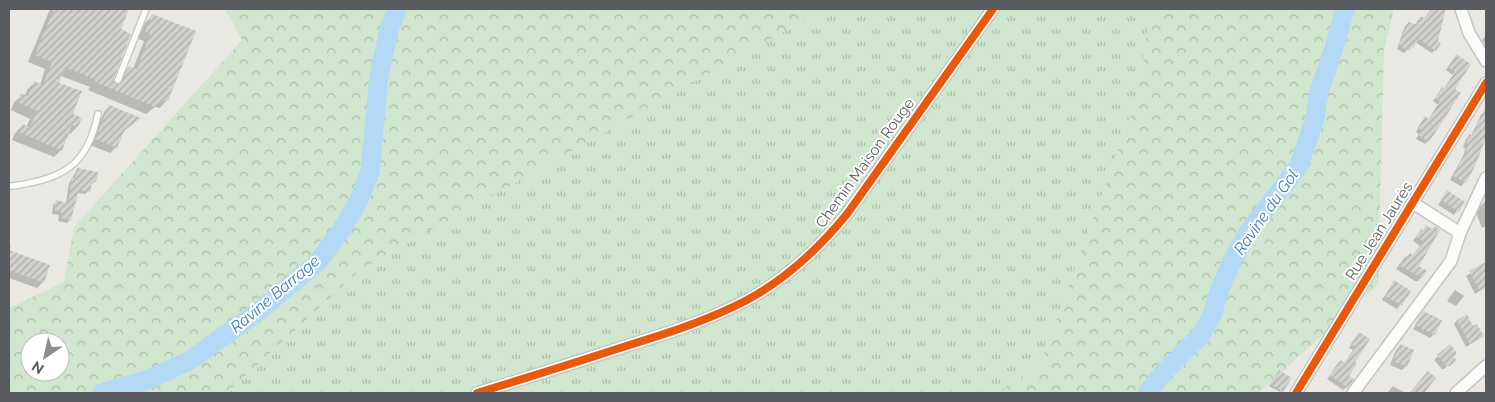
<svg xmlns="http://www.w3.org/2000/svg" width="1495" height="402" font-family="Raleway,sans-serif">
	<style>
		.grass { fill: url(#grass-tufts) }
		.forest { fill: url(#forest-crowns); fill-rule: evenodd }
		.shadow { fill: #0003 }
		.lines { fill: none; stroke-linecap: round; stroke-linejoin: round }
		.river { stroke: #b4d9f6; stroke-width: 19 }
		.building { fill: url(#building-hatch) }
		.lane-casing { stroke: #c5c5c3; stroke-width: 8 }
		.street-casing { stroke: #c5c5c3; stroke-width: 14 }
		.lane { stroke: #fcfcfb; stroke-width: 5.5 }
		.street { stroke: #fcfcfb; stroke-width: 11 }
		.cycleway-casing { stroke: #fff; stroke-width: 11 }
		.cycleway { stroke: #e8590c; stroke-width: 8 }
		.labels { text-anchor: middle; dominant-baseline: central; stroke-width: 4; stroke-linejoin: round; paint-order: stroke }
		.street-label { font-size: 15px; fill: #585c61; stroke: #fff }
		.water-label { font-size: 16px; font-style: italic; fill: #3f79b7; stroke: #fff }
	</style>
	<defs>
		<pattern id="grass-tufts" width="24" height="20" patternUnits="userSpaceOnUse" patternTransform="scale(1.25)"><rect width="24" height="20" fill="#d0e6ce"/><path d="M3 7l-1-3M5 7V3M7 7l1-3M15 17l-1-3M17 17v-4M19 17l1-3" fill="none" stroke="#acbeab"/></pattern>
		<pattern id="forest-crowns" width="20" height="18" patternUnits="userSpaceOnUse" patternTransform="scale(1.25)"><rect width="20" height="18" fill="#d0e6ce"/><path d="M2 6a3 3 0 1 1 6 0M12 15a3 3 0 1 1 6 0" fill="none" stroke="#acbeab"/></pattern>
		<pattern id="building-hatch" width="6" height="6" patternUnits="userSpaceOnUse" patternTransform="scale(1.25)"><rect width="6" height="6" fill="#d2d1ce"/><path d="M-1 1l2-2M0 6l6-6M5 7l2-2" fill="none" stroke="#adadab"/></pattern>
	</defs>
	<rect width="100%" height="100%" fill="#e9e8e3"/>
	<path class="grass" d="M824 9H1150L1138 95 1040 365 995 393H227L360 270Z"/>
	<g class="forest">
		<path d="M225 9H824L360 270 227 393H9V308L64 282 74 227 242 40ZM30 342H60V372H30Z"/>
		<path d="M1150 9H1394L1384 50 1378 284 1259 393H995L1040 365 1138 95Z"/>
	</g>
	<g class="shadow">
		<path d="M50 9H128L119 30 112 80 116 87 121 75 129 67 133 69 144 41 138 39 145 23 153 15 167 100 160 108 155 107 146 114 88 90 90 87 61 76 58 83 77 127 70 134 67 133 61 150 54 157 12 140 15 133 23 125 26 127 30 119 11 110 14 102 22 95 25 96 27 90 34 83 40 85 45 69 28 62Z"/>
		<path d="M1431 9H1444L1435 50 1432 53 1415 42 1409 50 1408 49 1404 53 1397 49 1405 26 1409 23 1416 26 1417 21 1421 18 1424 19Z"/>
		<path d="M1486 36V45L1482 40Z"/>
		<path d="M1456 56 1454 89 1428 141 1425 144 1416 139 1419 134 1416 132 1422 121 1428 120 1438 105 1433 101 1439 92 1442 89 1443 90 1453 75 1446 70Z"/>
		<path d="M109 107 134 123 122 132 116 147 110 153 90 145 104 112Z"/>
		<path d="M1485 112H1486V135L1474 164 1465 182 1461 186 1450 180 1464 154 1465 148 1463 147 1466 139 1471 136 1481 115Z"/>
		<path d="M77 170 95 182 90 185 89 191 85 194 77 193 70 220 67 223 58 221 59 215 52 214 53 205 57 202 66 203 69 183Z"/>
		<path d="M1444 196 1463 202 1454 215 1438 205Z"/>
		<path d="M1486 201V226L1482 228 1476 213 1478 208Z"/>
		<path d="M1432 230 1417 266 1422 277 1418 281H1415L1396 269 1405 257 1413 256 1420 246 1413 241 1418 234 1421 231Z"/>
		<path d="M9 246 11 247 9 251 43 282 37 288 9 278Z"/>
		<path d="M1484 264 1486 268V278L1484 279 1486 287 1475 294 1466 276Z"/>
		<path d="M1391 286 1410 291 1397 309 1382 300Z"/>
		<path d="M1455 290 1464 296 1456 306 1447 301Z"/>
		<path d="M1424 312 1434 334 1430 338 1413 329Z"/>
		<path d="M1457 320 1473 328 1483 336 1466 347 1454 324Z"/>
		<path d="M1359 333 1353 363 1348 376 1347 387 1343 390 1327 379 1337 365 1344 364 1353 350 1349 348Z"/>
		<path d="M1400 346 1406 366 1402 370 1390 365 1396 350Z"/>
		<path d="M1449 346 1454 360 1444 369H1442L1434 360Z"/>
		<path d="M1279 372 1284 389 1280 392 1269 386Z"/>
		<path d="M1393 386 1405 393H1387Z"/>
	</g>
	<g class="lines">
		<g class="river">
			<path d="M102 393 147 380 189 361 260 310 318 262 340 232 358 202 370 172 379 76 389 30 397 9"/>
			<path d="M1147 393 1163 373 1201 335 1212 315 1219 291 1232 261 1247 234 1299 165 1315 118 1319 92 1334 48 1345 9"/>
		</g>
	</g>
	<g class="building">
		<path d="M54 9H129L121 29 131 34 114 78V82L117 84 122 82 129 66 137 69 150 34 145 32 152 14 196 31 168 101 164 100 155 107 95 82 96 80 65 67 59 83 82 91 73 114 82 118 78 127 72 125 62 151 19 132 22 124 30 127 37 111 17 102 21 93 28 96 34 81 43 85 52 62 35 55Z"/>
		<path d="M1431 9H1446L1438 41 1441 43 1436 51 1419 39 1413 48 1411 46 1408 51 1399 45 1408 22 1418 25 1420 16 1425 18Z"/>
		<path d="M1456 54 1471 64 1455 89 1461 93 1429 142 1418 135 1422 130 1418 128 1425 116 1429 119 1440 101 1435 98 1442 87 1444 89 1455 71 1448 67Z"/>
		<path d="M109 105 141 118 124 131 117 148 95 139Z"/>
		<path d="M1486 107V137L1476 164 1466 183 1453 176 1467 149 1468 144 1466 143 1469 134 1472 135Z"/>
		<path d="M77 168 98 172 96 182H92L90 192 79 190 71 220 61 218 62 212 54 210 56 200 68 203 72 178H75Z"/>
		<path d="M1447 190 1465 202 1459 212 1441 200Z"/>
		<path d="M1426 225 1432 229 1435 226 1440 230 1419 266 1427 271 1423 277H1420L1399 265 1405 256 1407 257 1410 253 1413 255 1423 241 1416 237 1421 229 1423 230Z"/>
		<path d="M9 250 50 265 44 283 9 270Z"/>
		<path d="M1486 262V287L1480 291 1469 271Z"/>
		<path d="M1394 280 1411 291 1402 306 1385 296Z"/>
		<path d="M1423 311 1442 320 1435 335 1415 325Z"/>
		<path d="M1467 314 1473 326 1477 324 1484 336 1470 344 1457 320Z"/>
		<path d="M1359 332 1370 339 1355 362 1357 364 1349 376 1354 379 1348 388 1330 375 1340 360 1345 363 1356 347 1351 344Z"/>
		<path d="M1400 344 1414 350 1407 367 1393 361Z"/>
		<path d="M1450 344 1456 352V355L1454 357 1456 360 1450 366H1446L1437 355Z"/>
		<path d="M1279 370 1292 378 1283 392 1270 384Z"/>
		<path d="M1428 371 1436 378 1424 393H1409Z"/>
	</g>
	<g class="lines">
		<defs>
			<g id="lane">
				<path d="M118 80 146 9"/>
				<path d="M9 186H13C63 178 87 167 98 114"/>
			</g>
			<g id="street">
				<path d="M1461 9 1469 33 1486 61"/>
				<path d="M1413 203 1460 233"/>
				<path d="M477 393C526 378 574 363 623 347 665 334 707 321 747 300 786 279 820 247 847 214L993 9"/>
				<path d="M1296 393 1486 83"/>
				<path d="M1353 393 1451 261 1460 233 1486 178"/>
				<path d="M1456 393 1486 366"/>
			</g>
		</defs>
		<use href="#lane" class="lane-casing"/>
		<use href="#street" class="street-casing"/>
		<use href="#lane" class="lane"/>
		<use href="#street" class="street"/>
		<defs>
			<g id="cycleway">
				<path d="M477 393C526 378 574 363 623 347 665 334 707 321 747 300 786 279 820 247 847 214L993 9"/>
				<path d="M1296 393 1486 83"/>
			</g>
		</defs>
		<use href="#cycleway" class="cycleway-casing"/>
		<use href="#cycleway" class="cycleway"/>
	</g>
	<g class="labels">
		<g class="street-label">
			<text transform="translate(865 163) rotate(-54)">Chemin Maison Rouge</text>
			<text transform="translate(1379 231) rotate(-58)">Rue Jean Jaurès</text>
		</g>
		<g class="water-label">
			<text transform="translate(1266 212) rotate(-55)">Ravine du Gol</text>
			<text transform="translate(275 294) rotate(-40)">Ravine Barrage</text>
		</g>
	</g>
	<rect width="1495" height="402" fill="none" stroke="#585c61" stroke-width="20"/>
	<g transform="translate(45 357) rotate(214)"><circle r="24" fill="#ffffff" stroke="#bcbec0"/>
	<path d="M0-4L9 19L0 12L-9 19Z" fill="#8b8d8e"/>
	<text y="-8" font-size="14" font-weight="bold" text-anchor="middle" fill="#585c61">N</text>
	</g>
</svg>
